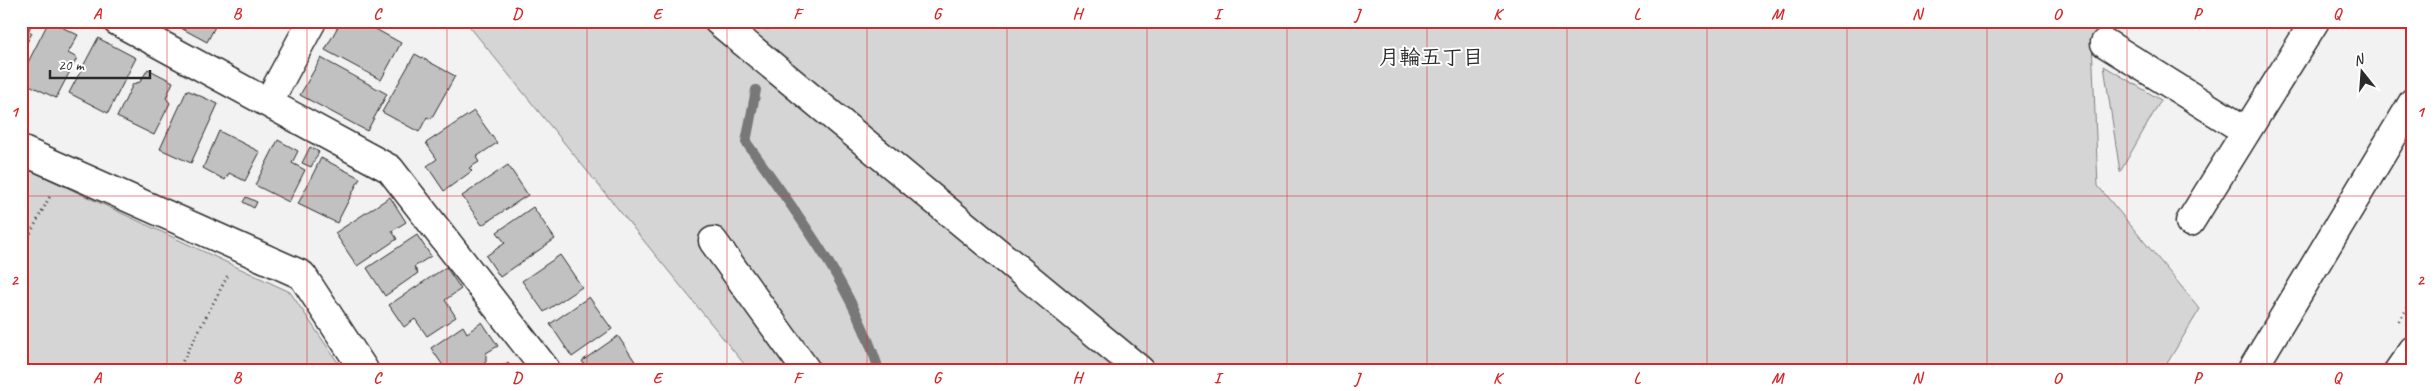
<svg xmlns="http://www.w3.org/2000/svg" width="2434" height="391" font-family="Caveat,'Klee One',sans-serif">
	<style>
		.green { fill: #d5d5d5; stroke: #808080 }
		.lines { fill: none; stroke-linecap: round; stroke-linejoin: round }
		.stream { stroke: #787878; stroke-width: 10 }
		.building { fill: #c1c1c1; stroke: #2b2b2b }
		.minor-casing { stroke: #2b2b2b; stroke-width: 31 }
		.highway-casing { stroke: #2b2b2b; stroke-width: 31 }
		.path { stroke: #2b2b2b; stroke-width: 3; stroke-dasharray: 1 4; stroke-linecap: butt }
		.minor { stroke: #fff; stroke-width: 28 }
		.highway { stroke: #fff; stroke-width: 28 }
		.grid { fill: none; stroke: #d62828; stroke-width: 1; stroke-opacity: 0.55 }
		.labels { text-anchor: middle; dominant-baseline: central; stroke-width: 4; stroke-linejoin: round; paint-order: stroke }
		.neighbourhood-label { font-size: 21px; font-weight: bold; fill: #2b2b2b; stroke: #fff }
		.neatline { fill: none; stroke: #d62828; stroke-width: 2 }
		.grid-label { font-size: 16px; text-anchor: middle; font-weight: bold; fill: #d62828 }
	</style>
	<rect width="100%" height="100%" fill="#f2f2f2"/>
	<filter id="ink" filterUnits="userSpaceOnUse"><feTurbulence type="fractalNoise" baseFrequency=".02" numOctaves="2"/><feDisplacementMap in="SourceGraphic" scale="10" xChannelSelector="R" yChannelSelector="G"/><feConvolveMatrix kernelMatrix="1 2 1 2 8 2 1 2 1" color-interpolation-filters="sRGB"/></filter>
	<g filter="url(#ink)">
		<g class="green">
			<path d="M465 21H2107L2092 41 2098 186 2200 309 2163 370H749Z"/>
			<path d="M2104 66 2161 100 2120 172Z"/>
			<path d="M21 166 290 292 343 370H21Z"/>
		</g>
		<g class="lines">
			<g class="stream">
				<path d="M767 25 768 21"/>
				<path d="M756 90 746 142C797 213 852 285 879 370"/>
			</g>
		</g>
		<g class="building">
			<path d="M21 21H33L28 32 32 33 21 54Z"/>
			<path d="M49 21 78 35 68 53 77 58 56 98 21 81V76Z"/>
			<path d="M168 21H218L207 42Z"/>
			<path d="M341 21H361L401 43 381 80 325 50Z"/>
			<path d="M98 38 136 58 108 113 69 93Z"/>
			<path d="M415 54 455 76 431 119 427 117 419 132 382 112Z"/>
			<path d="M321 58 387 94 367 131 300 95Z"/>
			<path d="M148 69 173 82 166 98 170 103 154 135 117 117 133 84 140 82Z"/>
			<path d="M187 90 218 104 191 163 160 149Z"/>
			<path d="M474 111 497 143 476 157 479 162 469 168 472 171 444 191 427 166 437 159 426 143Z"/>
			<path d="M219 131 260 152 245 181 229 173 225 180 203 168Z"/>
			<path d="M278 140 298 151 292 163 305 170 289 202 255 185Z"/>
			<path d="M310 147 319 152 311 167 302 163Z"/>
			<path d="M321 158 360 178 337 223 298 204Z"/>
			<path d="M508 165 528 195 482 225 462 196Z"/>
			<path d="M246 197 257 202 254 208 243 202Z"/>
			<path d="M390 197 406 222 392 231 397 239 357 266 335 233Z"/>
			<path d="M533 207 555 239 500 277 486 256 505 243 497 232Z"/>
			<path d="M417 235 431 256 414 267 418 273 385 296 367 268Z"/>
			<path d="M560 255 582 287 544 312 522 281Z"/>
			<path d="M446 267 461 289 445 300 456 317 427 336 415 319 404 327 389 305Z"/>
			<path d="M589 297 612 329 572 357 550 324Z"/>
			<path d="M482 322 498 346 486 353V362L475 370H446L431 348 463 326 467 333Z"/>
			<path d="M618 336 640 369 588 370 582 361Z"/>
			<path d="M508 362 513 370H497Z"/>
		</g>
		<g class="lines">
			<defs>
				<g id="minor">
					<path d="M117 21 390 169 546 370"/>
					<path d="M718 21 1140 370"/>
					<path d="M2105 43 2246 131"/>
					<path d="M269 101 312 21"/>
					<path d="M21 150 302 275 364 370"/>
					<path d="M2190 222 2315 21"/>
					<path d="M713 241 806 370"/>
					<path d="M2252 370 2413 102"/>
				</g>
				<path id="highway" d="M2399 370 2413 350"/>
			</defs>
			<use href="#minor" class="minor-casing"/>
			<use href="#highway" class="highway-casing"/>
			<g class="path">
				<path d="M21 251 50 196"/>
				<path d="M2399 321 2413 300"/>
				<path d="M178 370 228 275"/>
			</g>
			<use href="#minor" class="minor"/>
			<use href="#highway" class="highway"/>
		</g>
	</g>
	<path class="grid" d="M167 21V370M307 21V370M447 21V370M587 21V370M727 21V370M867 21V370M1007 21V370M1147 21V370M1287 21V370M1427 21V370M1567 21V370M1707 21V370M1847 21V370M1987 21V370M2127 21V370M2267 21V370M21 196H2413"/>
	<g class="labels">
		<g class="neighbourhood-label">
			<text x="1431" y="57">月輪五丁目</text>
		</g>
	</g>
	<rect width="2434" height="391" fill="none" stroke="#fff" stroke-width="55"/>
	<g transform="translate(2362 72) rotate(343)" stroke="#ffffff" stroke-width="4" paint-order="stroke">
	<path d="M0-4L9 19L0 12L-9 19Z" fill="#2b2b2b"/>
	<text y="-8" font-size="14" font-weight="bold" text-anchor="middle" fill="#2b2b2b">N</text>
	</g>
	<path d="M50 70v8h100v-8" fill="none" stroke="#2b2b2b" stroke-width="2.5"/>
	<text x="58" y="70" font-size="15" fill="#2b2b2b" stroke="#ffffff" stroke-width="4" paint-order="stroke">20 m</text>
	<rect x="28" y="28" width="2378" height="336" class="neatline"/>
	<g class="grid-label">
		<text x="97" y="19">A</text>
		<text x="237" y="19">B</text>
		<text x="377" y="19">C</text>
		<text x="517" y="19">D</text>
		<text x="657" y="19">E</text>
		<text x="797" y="19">F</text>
		<text x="937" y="19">G</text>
		<text x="1077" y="19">H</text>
		<text x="1217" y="19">I</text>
		<text x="1357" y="19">J</text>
		<text x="1497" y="19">K</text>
		<text x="1637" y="19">L</text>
		<text x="1777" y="19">M</text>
		<text x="1917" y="19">N</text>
		<text x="2057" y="19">O</text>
		<text x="2197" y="19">P</text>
		<text x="2337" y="19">Q</text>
		<text x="14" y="117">1</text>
		<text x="2420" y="117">1</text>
		<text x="14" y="285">2</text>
		<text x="2420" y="285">2</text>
		<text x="97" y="383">A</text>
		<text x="237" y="383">B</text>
		<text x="377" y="383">C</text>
		<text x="517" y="383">D</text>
		<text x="657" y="383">E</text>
		<text x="797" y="383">F</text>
		<text x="937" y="383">G</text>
		<text x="1077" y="383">H</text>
		<text x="1217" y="383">I</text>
		<text x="1357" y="383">J</text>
		<text x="1497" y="383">K</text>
		<text x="1637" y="383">L</text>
		<text x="1777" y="383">M</text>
		<text x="1917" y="383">N</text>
		<text x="2057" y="383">O</text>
		<text x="2197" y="383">P</text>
		<text x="2337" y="383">Q</text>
	</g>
</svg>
